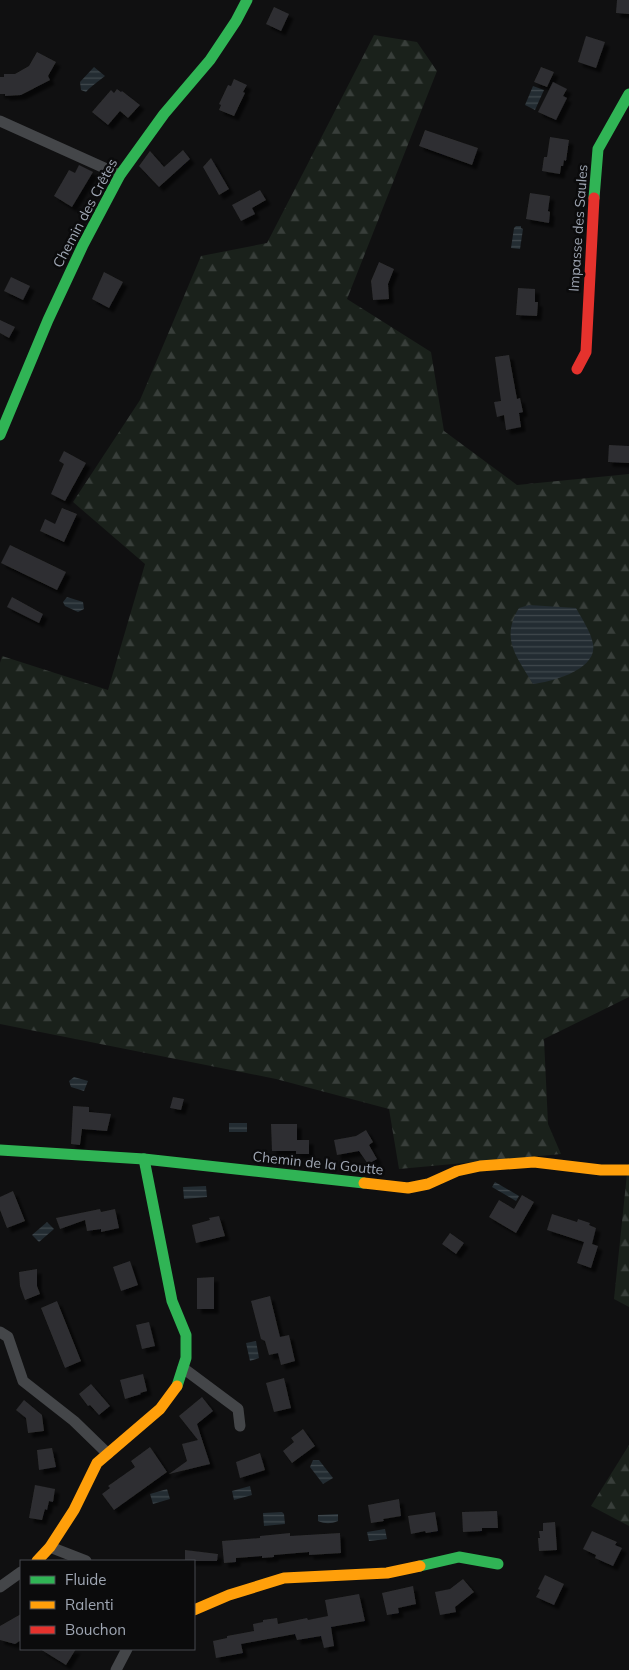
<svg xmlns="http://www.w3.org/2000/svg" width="629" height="1670" font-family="Mulish,sans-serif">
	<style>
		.forest { fill: url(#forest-firs) }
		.water { fill: url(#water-rules) }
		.building { fill: #2f2f31; filter: url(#shadow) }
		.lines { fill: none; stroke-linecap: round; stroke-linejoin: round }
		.street { stroke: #444649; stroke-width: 11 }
		.fast { stroke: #30b455; stroke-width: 11 }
		.slow { stroke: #ff9f0a; stroke-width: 11 }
		.jam { stroke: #e5322d; stroke-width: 11 }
		.labels { text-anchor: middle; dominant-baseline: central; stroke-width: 5; stroke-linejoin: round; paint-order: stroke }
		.street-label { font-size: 14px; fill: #9fa6b3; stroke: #0b0b0c }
	</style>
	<defs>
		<pattern id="forest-firs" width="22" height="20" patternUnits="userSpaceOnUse" patternTransform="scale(1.25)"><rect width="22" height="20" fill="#1a211b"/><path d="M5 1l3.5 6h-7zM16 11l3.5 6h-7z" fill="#383e3a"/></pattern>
		<pattern id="water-rules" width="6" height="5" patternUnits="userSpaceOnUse" patternTransform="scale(1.25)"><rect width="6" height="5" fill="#232c32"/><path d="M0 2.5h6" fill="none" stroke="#40484d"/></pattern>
		<filter id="shadow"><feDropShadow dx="4.5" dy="4.5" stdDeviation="1" flood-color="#0009"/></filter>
	</defs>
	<rect width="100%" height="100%" fill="#101011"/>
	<g class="forest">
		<path d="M374 35 417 42 437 71 347 299 431 352 444 431 517 485 629 474V997L544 1039 548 1124 561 1154 399 1169 389 1109 276 1079 0 1024V663L2 656 108 690 145 564 73 502 140 400 201 256 267 243Z"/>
		<path d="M628 1164H629V1307L614 1299Z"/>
		<path d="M629 1445V1526L591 1506Z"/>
	</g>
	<g class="water">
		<path d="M94 67 105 76C98 82 92 85 86 92L81 90 80 82Z"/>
		<path d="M533 86 544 90 535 110 525 105Z"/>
		<path d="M516 226H521V228L523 229 520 249 511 248 514 228Z"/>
		<path d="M67 597 83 602 84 609 78 612 65 606 63 602Z"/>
		<path d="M529 605 576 608C582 619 591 632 593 644 598 670 551 682 533 684 517 657 500 639 519 608Z"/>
		<path d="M74 1077 88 1081 84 1091 71 1087 69 1081Z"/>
		<rect x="229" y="1123" width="18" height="9"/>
		<path d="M495 1182 519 1196 516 1201 492 1187Z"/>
		<path d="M206 1186 207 1197 184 1199 183 1187Z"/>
		<path d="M47 1222 54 1229 39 1242 32 1235Z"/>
		<path d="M256 1341 259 1358 250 1361 246 1343Z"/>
		<path d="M313 1460H319L333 1478 323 1484 310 1467Z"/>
		<path d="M250 1486 252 1495 234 1500 232 1491Z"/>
		<path d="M167 1489 170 1499 153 1504 150 1494Z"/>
		<path d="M282 1512 284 1514 285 1524 264 1526 263 1513Z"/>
		<path d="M338 1514V1521C331 1524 325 1524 318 1521V1515Z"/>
		<path d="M385 1529 387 1539 369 1541 367 1532Z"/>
	</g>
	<g class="building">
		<path d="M617 0H629V14L616 13Z"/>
		<path d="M274 7 289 14 281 31 266 24Z"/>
		<path d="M586 36 605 42 596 68 578 62Z"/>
		<path d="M37 52 56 62 48 76 50 80 21 95 5 96V94H0V77H4V74H15L29 66Z"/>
		<path d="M541 67 554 72 547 87 534 82Z"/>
		<path d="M234 79 247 85 243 92 245 93 234 116 219 110 221 105 219 104 228 85 231 86Z"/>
		<path d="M553 82 567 89 563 96 567 98 556 120 538 112Z"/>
		<path d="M117 89 121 92 122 91 140 105 128 118 120 111 108 125 92 112 111 90 114 93Z"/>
		<path d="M425 130 478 148 472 165 419 146Z"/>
		<path d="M550 137 569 140 566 161 564 160 563 166H561L560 174 542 171 544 157H547Z"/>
		<path d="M183 150 190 159 159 187 139 166 150 151 164 167Z"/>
		<path d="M211 158 229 189 219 195 203 167Z"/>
		<path d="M79 165 93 172 72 207 54 196 69 170 75 173Z"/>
		<path d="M260 190 266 200 252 208 255 214 241 221 232 205Z"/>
		<path d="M530 193 550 196 548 211 550 212 549 223 526 219Z"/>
		<path d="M379 262 394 269 388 284 389 299 373 300 371 281Z"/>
		<path d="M104 272 123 282 109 308 92 299Z"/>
		<path d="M11 277 30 286 23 300 4 291Z"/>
		<path d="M518 288 535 289V302H538L537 316 516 315Z"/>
		<path d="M0 320 15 327 9 338 0 333Z"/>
		<path d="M509 355 517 399 520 398 523 412 519 413 521 427 506 430 504 415 497 417 494 402 501 401 495 357Z"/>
		<path d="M609 445 629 446V463L608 462Z"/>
		<path d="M64 451 86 463 65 501 51 494 64 464 59 461Z"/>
		<path d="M62 508 77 514 64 542 40 531 45 519 55 524Z"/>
		<path d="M10 545 66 572 57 590 1 563Z"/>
		<path d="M12 597 43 614 39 623 7 607Z"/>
		<path d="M173 1097 184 1099 181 1110 170 1108Z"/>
		<path d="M73 1106 89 1107V1112L111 1114 107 1131 82 1129 80 1145 71 1144Z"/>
		<path d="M271 1124H297V1140H309V1154H296V1151H272Z"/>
		<path d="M366 1130 373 1142 369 1145 377 1159 368 1164 359 1151 337 1155 334 1140 356 1136Z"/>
		<path d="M13 1191 25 1221 7 1228 0 1210V1197Z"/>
		<path d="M522 1195 534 1202 516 1233 489 1217 499 1200 514 1209Z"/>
		<path d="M100 1209 101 1212 115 1209 119 1228 101 1232V1229L87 1231 85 1220 60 1229 56 1218Z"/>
		<path d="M552 1214 577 1222 578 1219 590 1223 589 1225 596 1228 592 1244 598 1246 591 1268 577 1263 584 1242 547 1230Z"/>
		<path d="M219 1216 225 1236 196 1243 192 1225 210 1220 209 1218Z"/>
		<path d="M450 1233 464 1243 456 1254 442 1244Z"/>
		<path d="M130 1261 138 1285 121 1291 113 1267Z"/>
		<path d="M37 1269V1286L40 1294 25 1300 20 1286 19 1272Z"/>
		<path d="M214 1277V1309H197V1278Z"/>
		<path d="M270 1296 280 1337 289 1335 295 1361 281 1365 278 1353 269 1355 265 1341 261 1339 251 1301Z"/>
		<path d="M57 1301 81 1361 65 1368 41 1308Z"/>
		<path d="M149 1322 155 1346 142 1349 136 1325Z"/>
		<path d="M143 1374 147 1391 140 1393 141 1394 125 1399 120 1380Z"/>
		<path d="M284 1378 291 1408 274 1412 266 1383Z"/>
		<path d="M91 1384 110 1406 99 1415 90 1405 88 1406 79 1394Z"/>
		<path d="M202 1397 213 1411 197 1424 210 1464 169 1474 187 1461 182 1444 198 1440 179 1416Z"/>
		<path d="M24 1400 42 1415 44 1431 28 1433 26 1418 16 1410Z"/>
		<path d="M303 1429 315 1446 292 1463 283 1451 294 1442 291 1438Z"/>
		<path d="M150 1447 167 1472 114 1510 102 1494 110 1488 108 1486 135 1467 131 1461Z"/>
		<path d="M52 1448 56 1467 39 1470 37 1450Z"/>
		<path d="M260 1453 265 1470 240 1478 236 1462Z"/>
		<path d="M35 1485 55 1489 53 1502 49 1501 47 1510 45 1509 42 1520 29 1518Z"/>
		<path d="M399 1499 401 1516 383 1519 384 1521 371 1523 368 1505Z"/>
		<path d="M497 1511 498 1528H482V1531L463 1532 462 1512Z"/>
		<path d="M435 1512 438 1531 426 1533 425 1531 411 1534 408 1516Z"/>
		<path d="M555 1522 557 1550 539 1551 538 1538H540L539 1531H543V1523Z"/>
		<path d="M592 1531 617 1542 615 1545 622 1548 613 1566 595 1558 596 1555 583 1549Z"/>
		<path d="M290 1533V1536L340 1533 341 1553 309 1555V1552L274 1555V1557L262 1558V1556L236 1558V1562L224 1563 222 1541 260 1538V1536Z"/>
		<path d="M185 1550 218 1554 217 1561H185Z"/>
		<path d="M545 1575 564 1584 554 1605 536 1597 540 1590 538 1589Z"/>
		<path d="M463 1579 474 1592 455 1607 456 1612 440 1615 435 1592 450 1589Z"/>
		<path d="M413 1586 416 1604 398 1608 399 1613 387 1615 382 1593Z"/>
		<path d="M359 1594 365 1621 331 1627 334 1646 324 1648 321 1636 297 1640 295 1634 241 1644 243 1653 216 1658 213 1641 227 1638V1636L254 1631 253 1624 263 1622V1620L277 1618 278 1624 307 1618 308 1620 328 1616 325 1600Z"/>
		<path d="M21 1614V1640L15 1644 0 1640V1626Z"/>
		<path d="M40 1649H76L66 1665Z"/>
	</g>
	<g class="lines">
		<g class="street">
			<path d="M0 121 120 175"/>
			<path d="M0 1332 8 1337 23 1381 74 1421 108 1454"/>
			<path d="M183 1368 238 1409 240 1426"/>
			<path d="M50 1547 86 1561"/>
			<path d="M0 1587 21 1572"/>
			<path d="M116 1670 127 1649"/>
		</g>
		<g class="fast">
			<path d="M594 198 598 149 629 94"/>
			<path d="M0 435 48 320 83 245 120 175 164 114 210 60 236 21 247 0"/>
			<path d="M0 1150 144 1159 364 1183"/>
			<path d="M144 1159 172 1301 186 1335V1358L177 1386"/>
			<path d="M420 1566 459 1557 498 1564"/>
		</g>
		<g class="slow">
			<path d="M364 1183 408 1188 428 1184 457 1171 480 1166 534 1162 601 1170H629"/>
			<path d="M37 1561 50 1547 74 1510 97 1463 160 1409 177 1386"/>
			<path d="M194 1610 229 1595 284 1578 387 1573 420 1566"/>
		</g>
		<path class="jam" d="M577 369 586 352 594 198"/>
	</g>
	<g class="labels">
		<g class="street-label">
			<text transform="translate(85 213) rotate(-62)">Chemin des Crêtes</text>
			<text transform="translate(578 228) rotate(-86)">Impasse des Saules</text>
			<text transform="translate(318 1163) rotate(6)">Chemin de la Goutte</text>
		</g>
	</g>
	<rect x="20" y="1560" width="175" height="90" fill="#0b0b0c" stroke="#46494f"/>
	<rect x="30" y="1576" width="25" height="8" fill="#30b455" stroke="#46494f"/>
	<text x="65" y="1585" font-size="15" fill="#9fa6b3">Fluide</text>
	<rect x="30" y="1601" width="25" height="8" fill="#ff9f0a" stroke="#46494f"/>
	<text x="65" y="1610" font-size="15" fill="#9fa6b3">Ralenti</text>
	<rect x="30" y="1626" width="25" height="8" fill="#e5322d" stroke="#46494f"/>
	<text x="65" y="1635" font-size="15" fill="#9fa6b3">Bouchon</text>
</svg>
